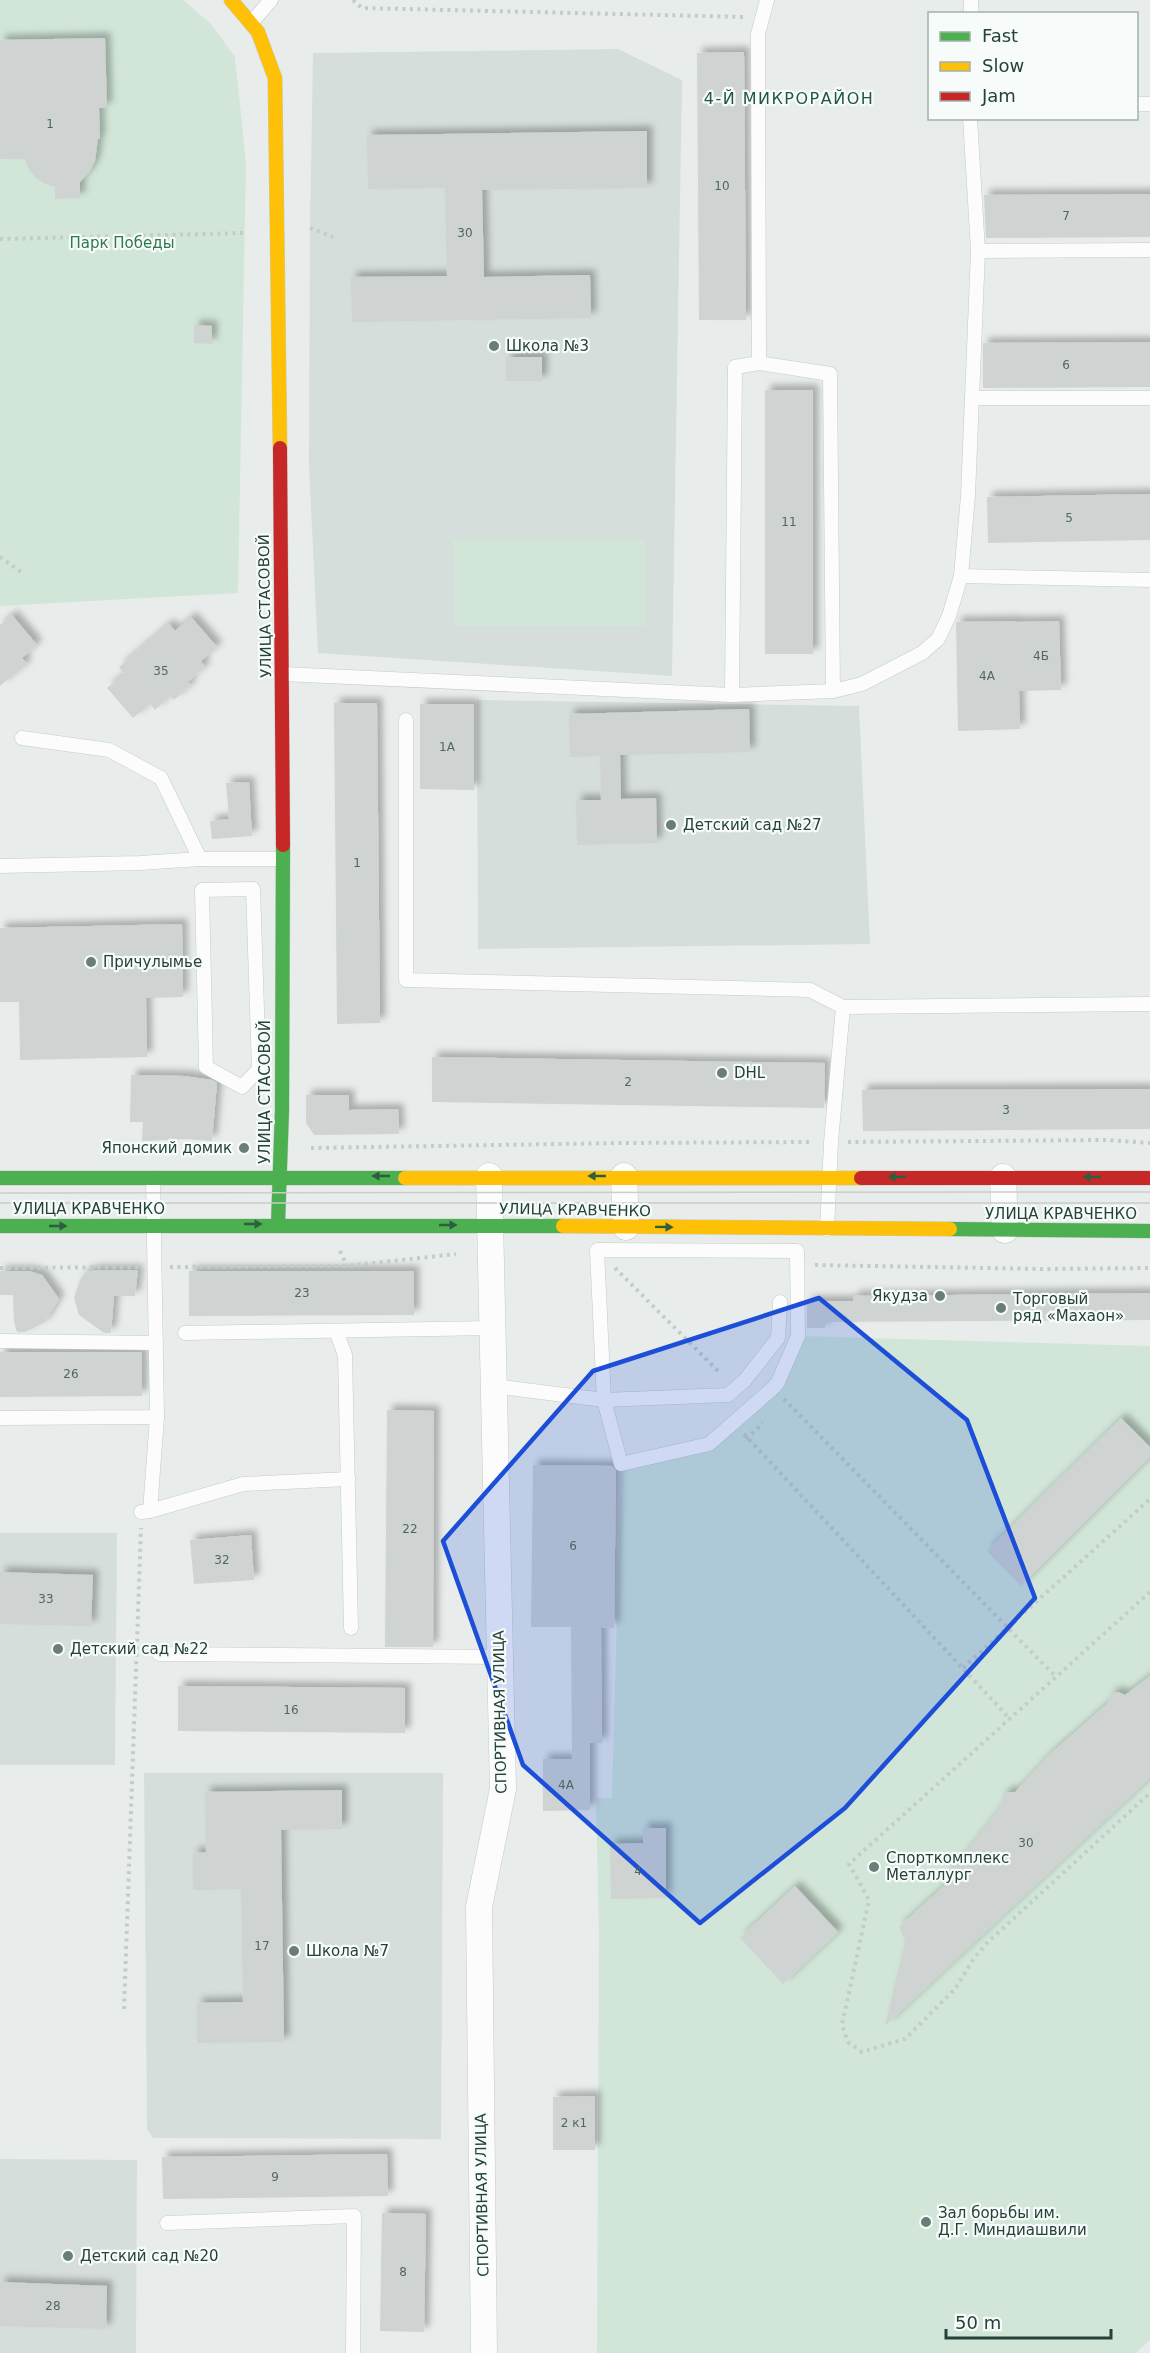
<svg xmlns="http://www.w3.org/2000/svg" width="1150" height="2353" font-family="'DejaVu Sans',sans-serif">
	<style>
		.built { fill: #d6dedb }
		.green { fill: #d1e6d8 }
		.building { fill: #cfd4d2; filter: url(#shadow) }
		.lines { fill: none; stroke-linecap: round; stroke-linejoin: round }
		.lane-casing { stroke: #c5cac8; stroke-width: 15 }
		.street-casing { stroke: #c5cac8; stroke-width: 27 }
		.fast-casing { stroke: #c3cbc8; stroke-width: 15 }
		.slow-casing { stroke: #c3cbc8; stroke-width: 15 }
		.jam-casing { stroke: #c3cbc8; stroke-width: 15 }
		.path { stroke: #c3ccca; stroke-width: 4; stroke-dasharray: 3 4.5; stroke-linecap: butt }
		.lane { stroke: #fcfcfc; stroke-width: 14 }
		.street { stroke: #fcfcfc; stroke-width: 26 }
		.fast { stroke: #4caf50; stroke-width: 14 }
		.slow { stroke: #ffc107; stroke-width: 14 }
		.jam { stroke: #c62828; stroke-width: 14 }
		.tram { stroke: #c9cdcc; stroke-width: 1.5 }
		.oneway { fill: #2e5d40 }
		.marked { fill: #1d4ed8; fill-opacity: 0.2; stroke: #1d4ed8; stroke-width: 4.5; stroke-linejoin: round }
		.poi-dot { fill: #697e78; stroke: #f7fbf9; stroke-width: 2 }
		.labels { text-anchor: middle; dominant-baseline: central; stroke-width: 4.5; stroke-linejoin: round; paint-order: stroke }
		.number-label { font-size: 12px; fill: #506761 }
		.park-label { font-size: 15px; fill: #2d7a4b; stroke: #f7fbf9 }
		.poi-label { font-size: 15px; fill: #24423a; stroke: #f7fbf9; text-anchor: start }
		.street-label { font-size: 15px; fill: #24423a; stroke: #f7fbf9 }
		.neighbourhood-label { font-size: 16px; letter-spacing: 1.5px; fill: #1f5548; stroke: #f7fbf9 }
	</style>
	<defs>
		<filter id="shadow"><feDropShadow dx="5.5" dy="-5.5" stdDeviation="3" flood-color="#0004"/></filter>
	</defs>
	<rect width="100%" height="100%" fill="#e8edeb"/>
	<g class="built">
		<path d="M618 49 682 80 672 676 318 653 309 465 310 228 313 53Z"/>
		<path d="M477 700 859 706 870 944 478 949Z"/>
		<path d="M0 1533H117L115 1765H0Z"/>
		<path d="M144 1773H443L441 2139 153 2138 147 2129Z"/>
		<path d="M0 2159 137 2160 136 2353H0Z"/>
	</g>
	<g class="green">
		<path d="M0 0H183L211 24 235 57 246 163 238 593 0 606Z"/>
		<path d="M453 539H645V626H454Z"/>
		<path d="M798 1336 1150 1346V2340L1136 2353H597L599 1935 596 1798H612L621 1464 709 1444 773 1388Z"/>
	</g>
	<g class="building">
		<path d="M105 38 107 108H99L100 139H98L95 161 90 171 80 182V198L55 199V187L43 183 35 177 28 168 25 159H0V40Z"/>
		<path d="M744 52 746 320H699L697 53Z"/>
		<path d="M647 131V188L482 190 484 277 590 275 591 318 352 322 351 277 447 276 445 188 368 189 367 135Z"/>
		<path d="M1150 194V237L986 238 984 195Z"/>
		<path d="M194 325 212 326V344L194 343Z"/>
		<path d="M1150 342V387L983 388V343Z"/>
		<rect x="506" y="357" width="36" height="24"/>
		<rect x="765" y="390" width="48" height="264"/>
		<path d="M1150 494V540L988 543 987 497Z"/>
		<path d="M12 615 37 645 22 658 27 664 0 686V625Z"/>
		<path d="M191 617 217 647 201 661 205 667 188 682 191 685 174 700 170 696 155 710 150 704 133 718 107 688 124 674 119 667 169 624 175 631Z"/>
		<path d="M1017 621V622L1059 621 1061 690 1019 691 1020 729 958 731 956 622Z"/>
		<path d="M334 703H377L380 1023 337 1024Z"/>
		<path d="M420 704H474V790L420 789Z"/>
		<path d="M749 709 750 752 620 755 621 799 656 798 657 843 577 845 576 800H601L600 756 570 757 569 714Z"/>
		<path d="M249 782 252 836 212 839 210 821 229 819 226 783Z"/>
		<path d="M182 924 183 997 146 998 147 1057 20 1060 19 1002H0V928Z"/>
		<path d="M432 1057 825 1063 824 1108 432 1102Z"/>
		<path d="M131 1075 184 1076 212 1080 217 1083 212 1141 186 1139 142 1141 143 1122H130Z"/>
		<path d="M1150 1089V1129L863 1131 862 1090Z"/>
		<path d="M306 1095H349V1110L398 1109 399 1134 314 1135 306 1123Z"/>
		<path d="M97 1270H138L135 1296H114L111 1333H104L79 1315 74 1298 80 1280 86 1272Z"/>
		<path d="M0 1271H29L42 1275 59 1299 45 1322 25 1332H17L14 1322 13 1295H0Z"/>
		<path d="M189 1271H414V1315L189 1316Z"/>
		<path d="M1150 1293V1320L825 1322V1328H807V1301H853V1296Z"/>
		<path d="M0 1352H142V1396L0 1397Z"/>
		<path d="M387 1410 434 1411 433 1647H385Z"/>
		<path d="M1121 1418 1150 1447V1457L1021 1586 987 1551Z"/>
		<path d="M533 1465 612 1466 616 1471 614 1628 601 1627 602 1743H590V1810L543 1811V1759H572L571 1627H531Z"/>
		<path d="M251 1535 254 1580 194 1584 190 1540Z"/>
		<path d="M0 1572 93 1575 91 1626 0 1624Z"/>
		<path d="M1150 1676V1778L885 2026 905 1941 899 1927 945 1885 946 1878 999 1809 1002 1797 1007 1792H1015L1049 1755 1107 1704 1111 1694 1118 1692 1125 1695Z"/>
		<path d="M178 1686 405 1688V1733L178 1731Z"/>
		<path d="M342 1790V1829L281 1830 284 2042 197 2043V2003L243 2002 241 1889 193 1890V1853L206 1852 205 1792Z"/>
		<path d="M643 1828H666V1898L611 1899 610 1844 643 1843Z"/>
		<path d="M795 1886 838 1932 783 1984 740 1938Z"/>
		<path d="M595 2096V2150H553V2097Z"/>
		<path d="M387 2154 388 2196 163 2199 162 2157Z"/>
		<path d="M382 2213 426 2214 424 2332 380 2331Z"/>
		<path d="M0 2282 107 2286 106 2329 0 2326Z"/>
	</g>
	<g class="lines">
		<defs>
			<g id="lane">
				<path d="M767 0 758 34 759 363 830 374 833 691"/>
				<path d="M971 14V0"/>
				<path d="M251 23 271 0"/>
				<path d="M1136 104H1150"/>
				<path d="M978 251 1150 250"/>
				<path d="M972 398H1150"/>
				<path d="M961 576 1150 580"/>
				<path d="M283 674 732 695 833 691 862 684 922 653 938 639 949 616 961 576 968 496 978 251 970 118"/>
				<path d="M732 695 735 367 759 363"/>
				<path d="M406 720V980L810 990 843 1007 831 1142 827 1229"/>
				<path d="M22 738 109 750 161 778 200 859"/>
				<path d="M0 866 140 863 200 859H282"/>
				<path d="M253 889 259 1069 242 1087 206 1067 202 890Z"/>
				<path d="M843 1007 1150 1004"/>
				<path d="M597 1250 797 1251 798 1336 778 1382 773 1388 709 1444 621 1464 604 1400Z"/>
				<path d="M336 1331 345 1355 351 1628"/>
				<path d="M185 1333 492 1328"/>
				<path d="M0 1341 156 1343"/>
				<path d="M493 1386 604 1400 728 1395 745 1380 778 1338 780 1302"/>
				<path d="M0 1418 157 1417 153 1178"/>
				<path d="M150 1511 157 1417"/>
				<path d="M141 1512 150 1511 243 1484 348 1479"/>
				<path d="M159 1654 500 1657"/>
				<path d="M167 2223 354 2216 353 2353"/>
			</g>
			<g id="street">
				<path d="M624 1176 626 1227"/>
				<path d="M1003 1177 1005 1230"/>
				<path d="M484 2353 479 1907 503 1789 489 1176"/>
			</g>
			<g id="fast">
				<path d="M0 1178H405"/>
				<path d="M278 1224 282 1110 283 845"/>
				<path d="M0 1226H563"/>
				<path d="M950 1229 1150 1231"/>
			</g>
			<g id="slow">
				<path d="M231 0 258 32 275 78 280 448"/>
				<path d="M405 1178H861"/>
				<path d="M563 1226 950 1229"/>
			</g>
			<g id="jam">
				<path d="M280 448 283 845"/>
				<path d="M861 1178H1150"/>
			</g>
		</defs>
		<use href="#lane" class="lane-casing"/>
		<use href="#street" class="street-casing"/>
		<use href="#fast" class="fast-casing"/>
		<use href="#slow" class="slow-casing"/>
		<use href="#jam" class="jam-casing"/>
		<g class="path">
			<path d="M353 0 362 8 746 17"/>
			<path d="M310 228 333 237"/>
			<path d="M0 239 245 233"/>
			<path d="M0 557 21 572"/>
			<path d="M848 1142 1107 1140 1150 1143"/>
			<path d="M311 1148 620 1143 813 1142"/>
			<path d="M340 1251 347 1266"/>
			<path d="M815 1265 1042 1269 1150 1268"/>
			<path d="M170 1267 347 1266 456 1254"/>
			<path d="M0 1268 138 1267"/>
			<path d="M615 1268 720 1373"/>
			<path d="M784 1399 1055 1676"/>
			<path d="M744 1434 1010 1719"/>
			<path d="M746 1439 763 1423"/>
			<path d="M1150 1592 849 1864 869 1900 842 2025 848 2042 862 2052 905 2039 955 1989 974 1958 988 1942 1150 1793"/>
			<path d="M963 1668 1150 1499"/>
			<path d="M124 2009 141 1528"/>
		</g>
		<use href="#lane" class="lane"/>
		<use href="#street" class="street"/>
		<use href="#fast" class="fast"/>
		<use href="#slow" class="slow"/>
		<use href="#jam" class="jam"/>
		<g class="tram">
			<path d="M0 1193 1150 1192"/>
			<path d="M0 1203H1150"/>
		</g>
	</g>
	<defs><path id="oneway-solid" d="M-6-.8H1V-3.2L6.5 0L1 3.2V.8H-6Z" transform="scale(1.5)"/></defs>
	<g class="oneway">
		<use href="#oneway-solid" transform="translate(381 1176) rotate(180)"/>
		<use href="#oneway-solid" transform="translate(597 1176) rotate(-180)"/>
		<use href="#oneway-solid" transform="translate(897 1177) rotate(-180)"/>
		<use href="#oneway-solid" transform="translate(1092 1177) rotate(-180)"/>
		<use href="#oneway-solid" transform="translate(253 1224)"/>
		<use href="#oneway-solid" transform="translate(448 1225)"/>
		<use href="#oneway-solid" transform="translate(58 1226)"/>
		<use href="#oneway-solid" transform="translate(664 1227) rotate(1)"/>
	</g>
	<path class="marked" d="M819 1298 967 1420 1035 1598 845 1808 700 1923 523 1765 443 1541 593 1371Z"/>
	<g class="poi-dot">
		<circle cx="494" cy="346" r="6"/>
		<circle cx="671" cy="825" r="6"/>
		<circle cx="91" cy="962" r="6"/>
		<circle cx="722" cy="1073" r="6"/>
		<circle cx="244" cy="1148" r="6"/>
		<circle cx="940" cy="1296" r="6"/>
		<circle cx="1001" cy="1308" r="6"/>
		<circle cx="58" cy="1649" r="6"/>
		<circle cx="874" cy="1867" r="6"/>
		<circle cx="294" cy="1951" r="6"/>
		<circle cx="926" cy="2222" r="6"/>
		<circle cx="68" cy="2256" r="6"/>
	</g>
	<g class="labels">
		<g class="number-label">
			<text x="50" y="124">1</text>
			<text x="722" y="186">10</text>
			<text x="1066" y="216">7</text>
			<text x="465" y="233">30</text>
			<text x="1066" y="365">6</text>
			<text x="1069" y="518">5</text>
			<text x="789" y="522">11</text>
			<text x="1041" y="656">4Б</text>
			<text x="161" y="671">35</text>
			<text x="987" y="676">4А</text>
			<text x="447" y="747">1А</text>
			<text x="357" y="863">1</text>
			<text x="628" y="1082">2</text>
			<text x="1006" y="1110">3</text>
			<text x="302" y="1293">23</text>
			<text x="71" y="1374">26</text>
			<text x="410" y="1529">22</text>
			<text x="573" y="1546">6</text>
			<text x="222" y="1560">32</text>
			<text x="46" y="1599">33</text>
			<text x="291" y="1710">16</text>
			<text x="566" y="1785">4А</text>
			<text x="1026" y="1843">30</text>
			<text x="638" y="1871">4</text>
			<text x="262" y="1946">17</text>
			<text x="574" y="2123">2 к1</text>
			<text x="275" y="2177">9</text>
			<text x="403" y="2272">8</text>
			<text x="53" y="2306">28</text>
		</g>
		<g class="park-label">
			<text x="122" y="243">Парк Победы</text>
		</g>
		<g class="poi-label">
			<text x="506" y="346">Школа №3</text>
			<text x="683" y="825">Детский сад №27</text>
			<text x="103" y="962">Причулымье</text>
			<text x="734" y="1073">DHL</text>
			<text x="232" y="1148" text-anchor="end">Японский домик</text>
			<text x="928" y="1296" text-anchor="end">Якудза</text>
			<text x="1013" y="1299">Торговый<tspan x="1013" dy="17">ряд «Махаон»</tspan></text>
			<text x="70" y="1649">Детский сад №22</text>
			<text x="886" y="1858">Спорткомплекс<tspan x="886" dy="17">Металлург</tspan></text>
			<text x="306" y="1951">Школа №7</text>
			<text x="938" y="2213">Зал борьбы им.<tspan x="938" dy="17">Д.Г. Миндиашвили</tspan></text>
			<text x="80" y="2256">Детский сад №20</text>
		</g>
		<g class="street-label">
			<text transform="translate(265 606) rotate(-91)">УЛИЦА СТАСОВОЙ</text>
			<text transform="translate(265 1092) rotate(-90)">УЛИЦА СТАСОВОЙ</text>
			<text x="89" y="1209">УЛИЦА КРАВЧЕНКО</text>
			<text transform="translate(575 1210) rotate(1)">УЛИЦА КРАВЧЕНКО</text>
			<text x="1061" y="1214">УЛИЦА КРАВЧЕНКО</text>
			<text transform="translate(500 1712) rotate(-91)">СПОРТИВНАЯ УЛИЦА</text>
			<text transform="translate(482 2195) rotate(-91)">СПОРТИВНАЯ УЛИЦА</text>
		</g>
		<g class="neighbourhood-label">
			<text x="789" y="98">4-Й МИКРОРАЙОН</text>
		</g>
	</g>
	<rect x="928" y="12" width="210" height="108" fill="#f7fbf9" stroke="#a3b1ad" stroke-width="1.5"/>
	<rect x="940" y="32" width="30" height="9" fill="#4caf50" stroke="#a3b1ad" stroke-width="1.5"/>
	<text x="982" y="42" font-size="18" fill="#24423a">Fast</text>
	<rect x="940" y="62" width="30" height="9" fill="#ffc107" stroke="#a3b1ad" stroke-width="1.5"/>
	<text x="982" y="72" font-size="18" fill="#24423a">Slow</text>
	<rect x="940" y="92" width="30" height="9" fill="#c62828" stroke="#a3b1ad" stroke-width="1.5"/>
	<text x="982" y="102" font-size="18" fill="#24423a">Jam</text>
	<path d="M946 2329v9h165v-9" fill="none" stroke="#24423a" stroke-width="3"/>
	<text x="955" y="2329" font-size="18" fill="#24423a" stroke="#f7fbf9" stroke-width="4.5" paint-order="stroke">50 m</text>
</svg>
